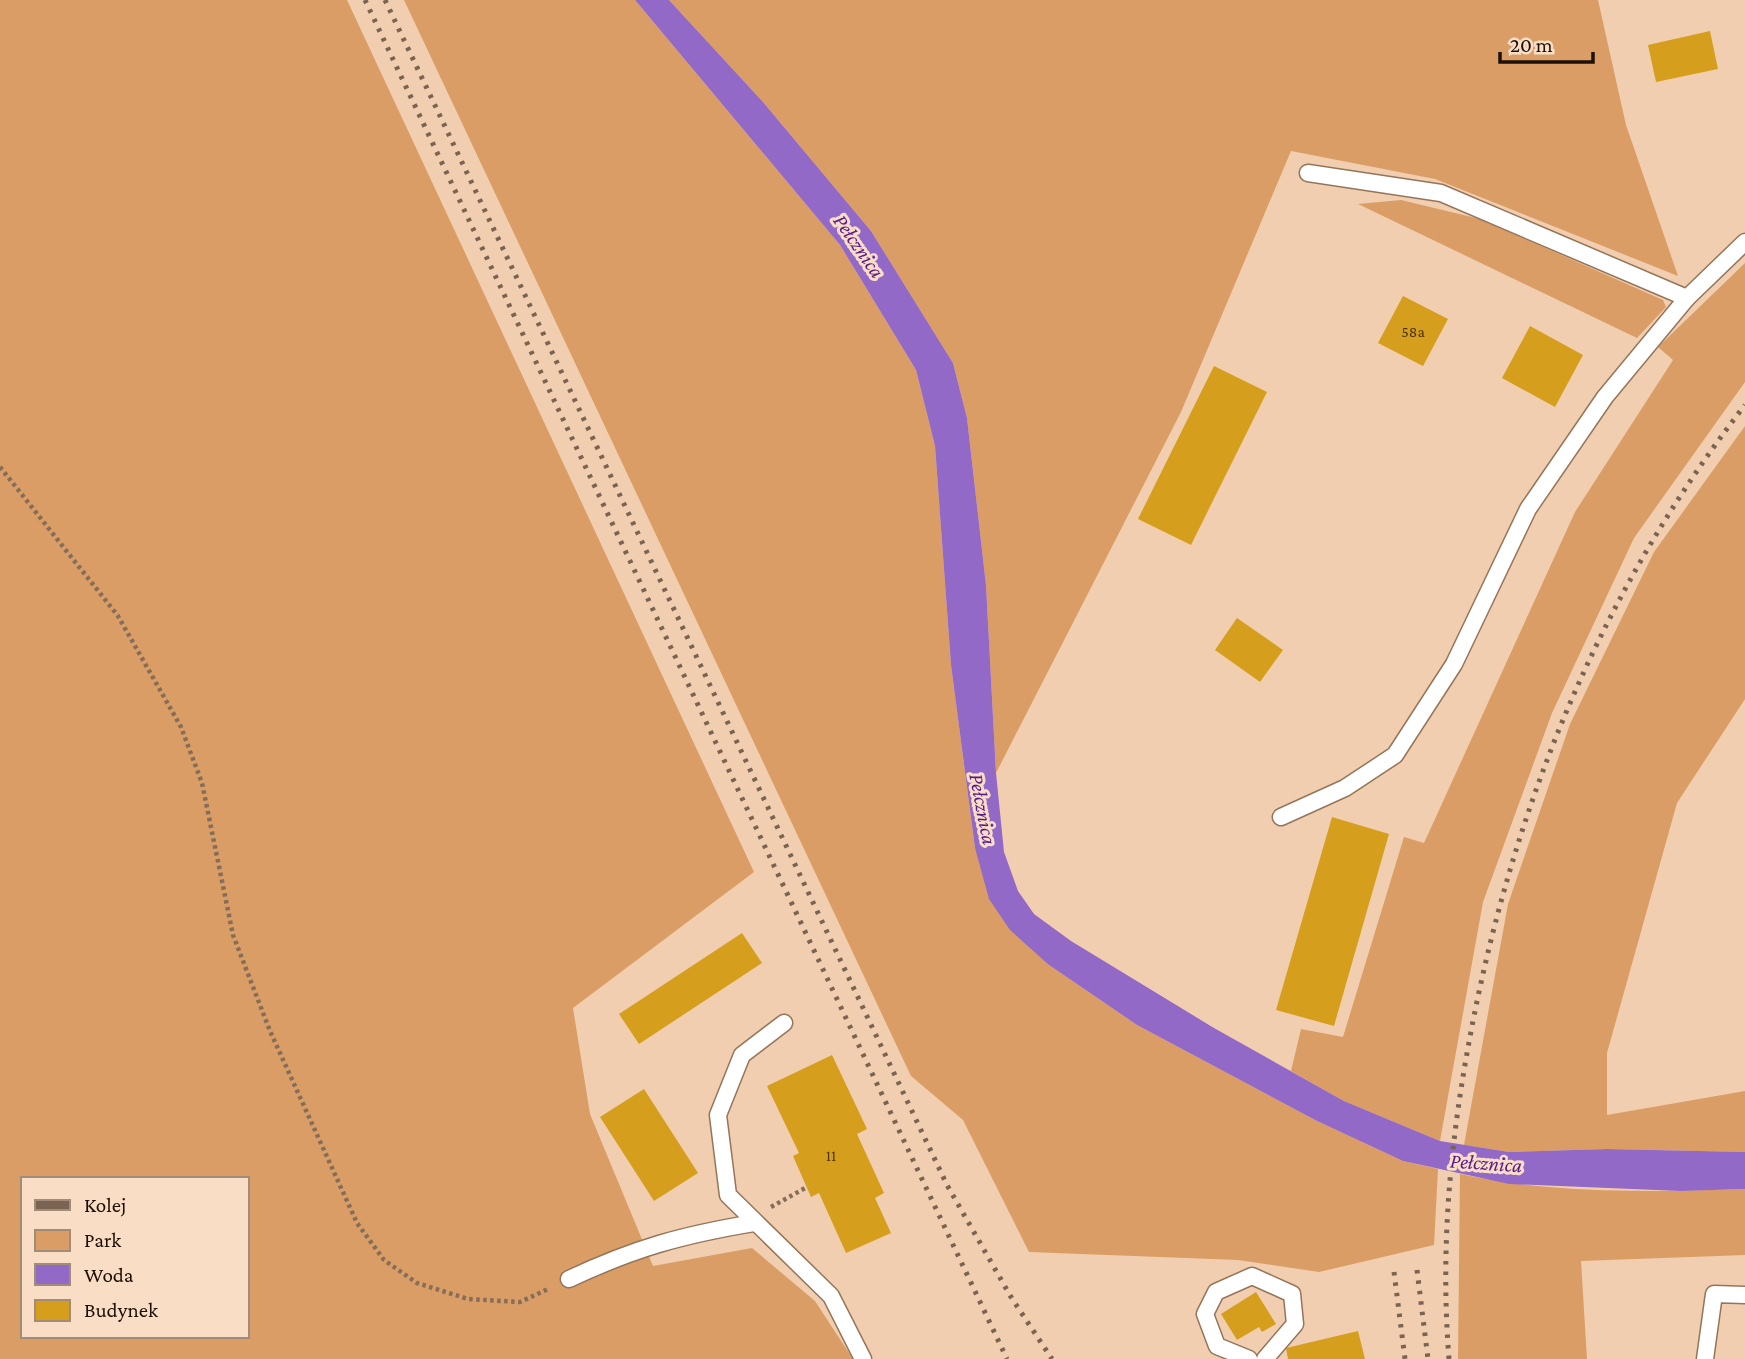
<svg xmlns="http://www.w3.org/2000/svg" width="1745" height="1359" font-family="'Crimson Pro',serif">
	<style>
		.green { fill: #da9d65; fill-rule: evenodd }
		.water { fill: #9369c8 }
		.building { fill: #d59f1d }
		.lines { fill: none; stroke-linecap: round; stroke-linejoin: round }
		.lane-casing { stroke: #957559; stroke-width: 19 }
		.path { stroke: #846d59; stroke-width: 4.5; stroke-dasharray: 3.5 3.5; stroke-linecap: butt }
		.lane { stroke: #fff; stroke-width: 16 }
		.rail { stroke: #7a6350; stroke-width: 5; stroke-dasharray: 3.5 7; stroke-linecap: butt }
		.labels { text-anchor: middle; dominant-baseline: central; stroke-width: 6; stroke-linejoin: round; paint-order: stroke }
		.number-label { font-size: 16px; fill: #4a340c }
		.water-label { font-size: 21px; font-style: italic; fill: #571a8d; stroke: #faddc5 }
	</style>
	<rect width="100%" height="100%" fill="#f2ceb0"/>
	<g class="green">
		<path d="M0 0H347L754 872 573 1008 590 1114 653 1266 752 1248 815 1301 853 1359H0ZM23 1179H247V1336H23Z"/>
		<path d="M404 0H635L840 245 916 370 935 446 951 665 975 848 1049 965 1137 1025 1317 1121 1403 1161 1438 1169 1434 1245 1319 1272 1238 1260 1029 1252 963 1120 911 1076Z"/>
		<path d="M669 0H1598L1626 125 1678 276 1435 179 1291 151 1181 412 996 773 986 585 967 418 953 363 871 231 763 102Z"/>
		<path d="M1401 200 1480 219 1663 300 1666 307 1637 338 1358 204Z"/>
		<path d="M1745 263V382L1634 538 1552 713 1483 902 1440 1141 1344 1101 1291 1071 1301 1029 1343 1037 1404 837 1424 843 1575 512 1673 360 1658 347Z"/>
		<path d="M1745 426V699L1677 803 1607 1053V1115L1745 1091V1152L1607 1149 1509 1152 1464 1145 1508 904 1570 724 1654 552Z"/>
		<path d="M1460 1174C1552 1194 1651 1192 1745 1189V1255L1581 1261 1587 1359H1458Z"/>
	</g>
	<path class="water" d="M635 0H669L763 102 871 231 953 363 967 418 986 585 996 773 1004 852 1018 891 1034 914 1071 941 1214 1028 1344 1101 1440 1141 1509 1152 1607 1149 1745 1152V1189L1680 1191 1509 1184 1403 1161 1317 1121 1137 1025 1049 965 1010 930 989 899 975 848 951 665 935 446 916 370 840 245Z"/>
	<g class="building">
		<path d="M1710 31 1718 69 1656 82 1648 45Z"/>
		<path d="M1403 296 1448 319 1423 366 1378 343Z"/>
		<path d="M1530 326 1583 355 1555 407 1502 378Z"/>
		<path d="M1214 366 1267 392 1191 545 1138 519Z"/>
		<path d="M1237 618 1283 650 1260 682 1215 650Z"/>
		<path d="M1332 817 1389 834 1334 1026 1276 1010Z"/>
		<path d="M742 933 762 963 639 1044 619 1014Z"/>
		<path d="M832 1055 867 1129 857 1134 884 1193 875 1198 891 1233 846 1253 819 1193 811 1197 793 1156 799 1153 767 1086Z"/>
		<path d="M644 1089 698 1173 654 1201 600 1117Z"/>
		<path d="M1256 1292 1276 1324 1262 1332 1259 1327 1237 1340 1221 1314Z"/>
		<path d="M1358 1331 1365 1359H1288L1286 1348Z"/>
	</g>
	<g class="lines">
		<defs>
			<g id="lane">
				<path d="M1308 173 1441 193 1687 298"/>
				<path d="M1281 817 1345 788 1395 755 1454 664 1528 509 1605 397 1687 298 1745 242"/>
				<path d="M784 1023 742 1055 718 1115 728 1195 831 1296 863 1359"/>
				<path d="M569 1279C635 1248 682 1235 754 1223"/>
				<path d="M1249 1359 1217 1346 1205 1314 1216 1292 1252 1276 1292 1294 1295 1324 1265 1359"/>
				<path d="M1705 1359 1714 1294 1745 1295"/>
			</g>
		</defs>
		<use href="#lane" class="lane-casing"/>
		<g class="path">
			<path d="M0 467 118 616 181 727 202 783 233 935 270 1031 357 1223 384 1260 417 1283 468 1299 520 1302 548 1289"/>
			<path d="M771 1207 807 1187"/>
		</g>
		<use href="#lane" class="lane"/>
		<g class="rail">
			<path d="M365 0 1007 1359"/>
			<path d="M385 0 947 1185 1011 1297 1052 1359"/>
			<path d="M1417 1270 1428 1359"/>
			<path d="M1394 1272 1405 1359"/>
			<path d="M1449 1359C1439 1234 1453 1114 1479 992 1525 778 1610 579 1745 405"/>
		</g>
	</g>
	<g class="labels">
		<g class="number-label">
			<text x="1413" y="331">58a</text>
			<text x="831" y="1155">11</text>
		</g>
		<g class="water-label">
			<text transform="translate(859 246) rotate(55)">Pełcznica</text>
			<text transform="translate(983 809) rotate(79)">Pełcznica</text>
			<text transform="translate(1486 1163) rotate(4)">Pełcznica</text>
		</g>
	</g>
	<rect x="21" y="1177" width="228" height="161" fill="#faddc5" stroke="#a18b79" stroke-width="2"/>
	<rect x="35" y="1200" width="35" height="10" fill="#7a6350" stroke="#a18b79" stroke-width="2"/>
	<text x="84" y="1212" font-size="21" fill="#1c1006">Kolej</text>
	<rect x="35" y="1230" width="35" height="21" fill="#da9d65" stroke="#a18b79" stroke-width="2"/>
	<text x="84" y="1247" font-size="21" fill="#1c1006">Park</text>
	<rect x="35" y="1264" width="35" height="21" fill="#9369c8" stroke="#a18b79" stroke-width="2"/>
	<text x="84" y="1282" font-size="21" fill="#1c1006">Woda</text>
	<rect x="35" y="1300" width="35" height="21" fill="#d59f1d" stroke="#a18b79" stroke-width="2"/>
	<text x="84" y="1317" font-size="21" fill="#1c1006">Budynek</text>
	<path d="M1500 52v10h93v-10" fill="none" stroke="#1c1006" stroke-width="3.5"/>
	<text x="1510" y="52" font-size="21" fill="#1c1006" stroke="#faddc5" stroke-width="5" paint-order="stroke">20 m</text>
</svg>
